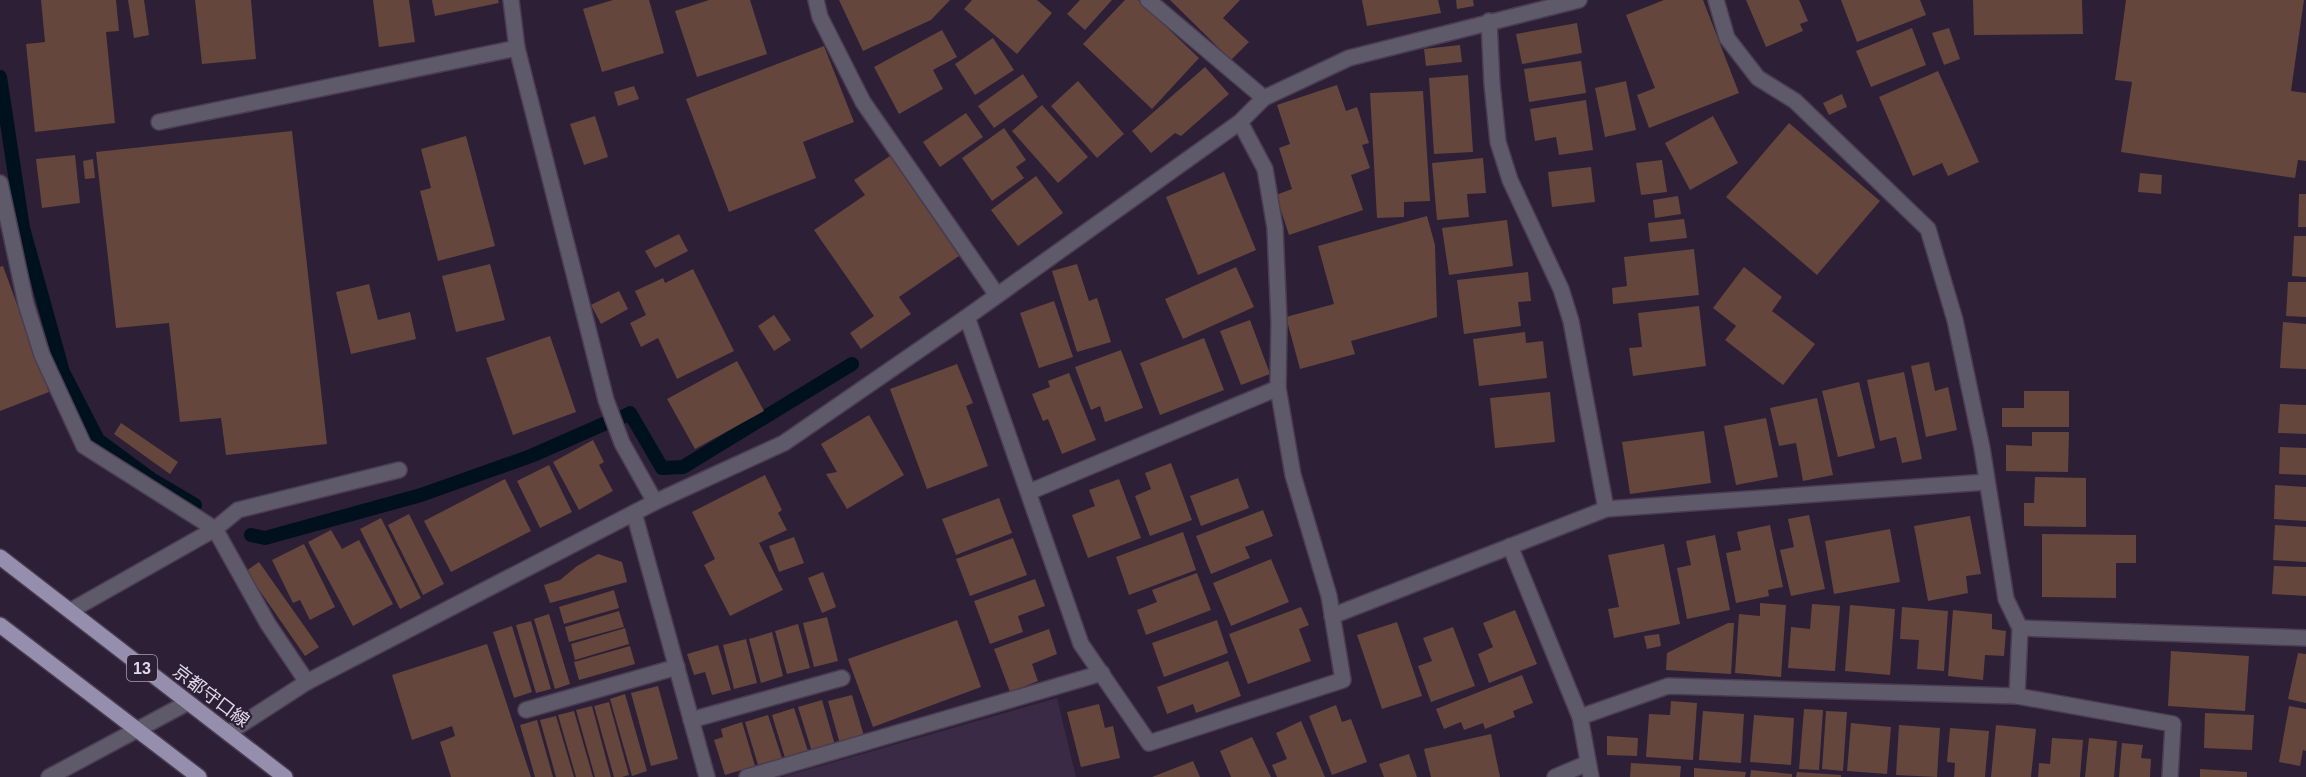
<svg xmlns="http://www.w3.org/2000/svg" width="2306" height="777" font-family="Helvetica,'Noto Sans JP',sans-serif">
	<style>
		.built { fill: #3a2a45 }
		.lines { fill: none; stroke-linecap: round; stroke-linejoin: round }
		.stream { stroke: #00111e; stroke-width: 14 }
		.building { fill: #64463d }
		.service-casing { stroke: #4a3d52; stroke-width: 18 }
		.minor-casing { stroke: #4a3d52; stroke-width: 18 }
		.tertiary-casing { stroke: #4a3d52; stroke-width: 18 }
		.primary-casing { stroke: #4a3d52; stroke-width: 18 }
		.service { stroke: #5e5a69; stroke-width: 15 }
		.minor { stroke: #5e5a69; stroke-width: 15 }
		.tertiary { stroke: #5e5a69; stroke-width: 15 }
		.primary { stroke: #958eac; stroke-width: 15 }
		.labels { text-anchor: middle; dominant-baseline: central; stroke-width: 4.5; stroke-linejoin: round; paint-order: stroke }
		.shield { fill: #2d1f36; stroke: #aba1b3; stroke-width: 1.5 }
		.shield-label { font-size: 16px; font-weight: bold; fill: #e1d9e8 }
		.street-label { font-size: 18px; fill: #e1d9e8; stroke: #2d1f36 }
	</style>
	<rect width="100%" height="100%" fill="#2d1f36"/>
	<path class="built" d="M1057 698 1076 777H782Z"/>
	<g class="lines">
		<g class="stream">
			<path d="M0 77 23 228 63 372 98 440 151 479 195 505"/>
			<path d="M621 418 630 413 662 468 683 467 852 364"/>
			<path d="M251 535 265 538 421 495 531 456 606 423"/>
		</g>
	</g>
	<g class="building">
		<path d="M41 0H116L119 31 106 32 115 123 35 132 26 44 45 42Z"/>
		<path d="M128 0H144L149 35 134 38Z"/>
		<path d="M195 0H251L256 59 202 64Z"/>
		<path d="M373 0H409L415 42 379 47Z"/>
		<path d="M432 0H498L499 3 435 16Z"/>
		<path d="M613 0H649L664 53 602 72 583 9Z"/>
		<path d="M709 0H750L767 54 697 77 675 11Z"/>
		<path d="M839 0H950L931 20 863 51Z"/>
		<path d="M972 0H1037L1052 13 1017 54 964 9Z"/>
		<path d="M1080 0H1112L1085 30 1067 14Z"/>
		<path d="M1125 0H1138L1199 58 1152 109 1083 44Z"/>
		<path d="M1170 0H1240L1223 18 1249 42 1231 60Z"/>
		<path d="M1362 0H1438L1441 13 1367 26Z"/>
		<path d="M1456 0H1473L1474 6 1457 9Z"/>
		<path d="M1664 0H1703L1739 93 1649 128 1637 95 1655 88 1626 15Z"/>
		<path d="M1746 0H1799L1808 21 1800 24 1803 31 1766 47Z"/>
		<path d="M1841 0H1920L1926 15 1857 42Z"/>
		<path d="M1973 0H2082L2083 34 1974 35Z"/>
		<path d="M2126 0H2304L2291 91 2306 93V161L2298 160 2295 178 2121 152 2132 82 2115 80Z"/>
		<path d="M1577 23 1582 53 1522 64 1516 34Z"/>
		<path d="M1912 28 1926 65 1871 87 1856 51Z"/>
		<path d="M1949 28 1960 59 1944 65 1932 33Z"/>
		<path d="M942 30 957 57 933 70 943 89 899 114 874 67Z"/>
		<path d="M993 38 1014 70 975 95 955 64Z"/>
		<path d="M1460 45 1462 62 1426 66 1424 49Z"/>
		<path d="M824 46 854 122 803 142 816 178 729 212 686 99Z"/>
		<path d="M1581 61 1586 93 1529 102 1524 69Z"/>
		<path d="M1205 67 1229 94 1181 136 1175 133 1151 153 1132 131Z"/>
		<path d="M1938 71 1979 162 1948 176 1942 163 1913 176 1879 97Z"/>
		<path d="M1023 74 1038 97 994 128 978 106Z"/>
		<path d="M1468 75 1473 152 1434 154 1429 78Z"/>
		<path d="M1078 81 1124 134 1097 158 1051 106Z"/>
		<path d="M1626 81 1636 130 1605 137 1595 88Z"/>
		<path d="M1337 85 1346 111 1357 107 1369 143 1362 145 1370 168 1351 175 1363 210 1289 235 1276 195 1292 189 1279 148 1290 144 1277 105Z"/>
		<path d="M634 86 639 99 618 106 614 92Z"/>
		<path d="M1423 91 1430 201 1404 202V217L1377 218 1370 93Z"/>
		<path d="M1842 94 1847 107 1829 115 1823 103Z"/>
		<path d="M1586 100 1593 150 1559 155 1556 137 1535 141 1530 109Z"/>
		<path d="M1042 105 1088 157 1058 183 1012 131Z"/>
		<path d="M966 113 983 137 940 167 923 142Z"/>
		<path d="M595 116 608 157 584 165 570 124Z"/>
		<path d="M1713 116 1738 163 1690 190 1665 143Z"/>
		<path d="M1789 123 1880 201 1817 275 1726 197Z"/>
		<path d="M1004 128 1026 160 1016 167 1024 178 992 201 962 158Z"/>
		<path d="M292 131 327 444 226 455 221 418 180 422 169 323 116 328 96 152Z"/>
		<path d="M466 136 495 246 438 261 420 191 431 188 421 149Z"/>
		<path d="M75 155 80 203 42 208 36 159Z"/>
		<path d="M890 156 959 256 899 297 911 314 861 349 850 333 874 316 814 230 865 195 854 180Z"/>
		<path d="M1483 158 1486 193 1467 194 1469 217 1437 220 1432 163Z"/>
		<path d="M93 159 95 178 85 179 83 161Z"/>
		<path d="M1662 160 1667 192 1641 195 1636 163Z"/>
		<path d="M1591 167 1595 202 1552 207 1548 172Z"/>
		<path d="M1224 172 1256 250 1198 275 1166 197Z"/>
		<path d="M2140 173 2162 175 2161 194 2138 192Z"/>
		<path d="M1036 176 1063 213 1018 246 991 210Z"/>
		<path d="M2299 194H2306V227H2298Z"/>
		<path d="M1678 196 1681 214 1655 218 1653 200Z"/>
		<path d="M1427 216 1435 245 1437 317 1351 341 1355 354 1300 369 1286 317 1334 304 1318 246Z"/>
		<path d="M1684 219 1687 238 1650 242 1648 223Z"/>
		<path d="M1507 220 1513 266 1449 275 1442 228Z"/>
		<path d="M679 234 688 251 655 268 645 251Z"/>
		<path d="M2294 236H2306V277L2292 276Z"/>
		<path d="M1694 249 1699 295 1613 304 1612 288 1627 286 1624 257Z"/>
		<path d="M490 264 505 320 456 332 442 276Z"/>
		<path d="M1077 264 1089 301 1097 298 1111 342 1077 352 1052 271Z"/>
		<path d="M3 266 49 392 0 411V267Z"/>
		<path d="M1236 267 1254 307 1183 339 1165 299Z"/>
		<path d="M1744 267 1782 297 1772 311 1815 344 1783 385 1725 340 1736 326 1713 308Z"/>
		<path d="M693 269 734 351 677 379 658 338 641 347 630 323 646 315 635 291 663 278 665 283Z"/>
		<path d="M1528 272 1531 301 1518 302 1521 326 1464 334 1457 280Z"/>
		<path d="M2288 282H2306V317L2286 316Z"/>
		<path d="M369 284 378 320 410 312 416 339 351 354 336 292Z"/>
		<path d="M619 291 628 309 601 324 591 305Z"/>
		<path d="M1054 301 1073 357 1039 368 1020 313Z"/>
		<path d="M1699 306 1706 366 1633 376 1629 348 1642 347 1638 313Z"/>
		<path d="M774 315 791 340 774 351 758 326Z"/>
		<path d="M1250 320 1270 374 1241 385 1220 331Z"/>
		<path d="M2283 322 2306 324V369L2280 368Z"/>
		<path d="M1525 332 1526 343 1543 341 1547 378 1479 386 1473 339Z"/>
		<path d="M550 336 576 412 513 435 486 358Z"/>
		<path d="M1204 338 1224 390 1160 415 1140 363Z"/>
		<path d="M1121 350 1143 408 1105 422 1100 406 1091 410 1075 367Z"/>
		<path d="M737 361 764 411 695 449 667 399Z"/>
		<path d="M1929 362 1935 391 1948 387 1957 430 1926 437 1911 366Z"/>
		<path d="M957 364 973 403 966 406 988 466 927 489 890 389Z"/>
		<path d="M1904 372 1922 459 1902 463 1896 437 1880 441 1867 380Z"/>
		<path d="M1069 373 1096 440 1062 454 1048 419 1043 421 1032 394 1050 387 1048 381Z"/>
		<path d="M1859 382 1875 448 1838 457 1822 391Z"/>
		<path d="M2024 391H2069V427H2002V408H2024Z"/>
		<path d="M1550 392 1555 442 1495 448 1490 398Z"/>
		<path d="M1817 398 1833 475 1803 481 1796 443 1779 446 1770 408Z"/>
		<path d="M2280 404 2306 405V434L2278 433Z"/>
		<path d="M869 415 904 475 847 509 826 474 837 472 821 444Z"/>
		<path d="M1766 418 1778 477 1736 485 1724 426Z"/>
		<path d="M121 423 178 462 170 474 114 434Z"/>
		<path d="M1704 431 1711 483 1630 494 1622 442Z"/>
		<path d="M2032 432H2069L2068 472 2006 471V445L2032 446Z"/>
		<path d="M593 440 604 462 599 465 613 491 579 510 553 462Z"/>
		<path d="M2280 447 2306 448V475L2279 474Z"/>
		<path d="M1171 463 1192 520 1150 536 1135 496 1151 489 1145 473Z"/>
		<path d="M549 465 572 512 540 528 517 481Z"/>
		<path d="M765 475 782 510 778 513 787 530 759 543 783 590 730 616 704 565 715 559 692 512Z"/>
		<path d="M2035 477 2086 478V527L2024 526V503H2034Z"/>
		<path d="M1238 478 1249 508 1201 526 1190 496Z"/>
		<path d="M505 479 531 531 451 572 424 521Z"/>
		<path d="M1119 479 1141 538 1088 558 1072 515 1095 506 1089 490Z"/>
		<path d="M2275 485 2306 487V521L2274 519Z"/>
		<path d="M999 498 1012 533 956 555 942 519Z"/>
		<path d="M1263 510 1273 536 1245 547 1250 558 1211 574 1196 536Z"/>
		<path d="M409 514 444 584 423 595 388 525Z"/>
		<path d="M1809 515 1825 589 1791 596 1780 550 1794 547 1788 519Z"/>
		<path d="M1970 516 1981 574 1966 576 1968 593 1928 601 1914 526Z"/>
		<path d="M381 518 421 598 400 609 360 529Z"/>
		<path d="M1770 525 1783 587 1768 590 1769 596 1736 603 1726 553 1741 550 1737 532Z"/>
		<path d="M2275 525 2306 527V562L2273 560Z"/>
		<path d="M1890 529 1900 582 1834 594 1825 541Z"/>
		<path d="M331 530 342 549 359 540 393 604 353 626 308 542Z"/>
		<path d="M1183 532 1196 570 1129 595 1116 557Z"/>
		<path d="M2042 534 2136 535V563H2116V598L2042 597Z"/>
		<path d="M1715 535 1730 610 1687 619 1677 568 1691 565 1686 541Z"/>
		<path d="M794 537 804 563 779 572 769 546Z"/>
		<path d="M1013 538 1027 575 970 596 956 559Z"/>
		<path d="M304 544 335 607 310 620 300 600 293 603 272 560Z"/>
		<path d="M1664 544 1680 624 1614 638 1608 609 1619 607 1608 555Z"/>
		<path d="M598 554 622 562 627 582 550 603 544 585 560 580 577 566Z"/>
		<path d="M1271 559 1289 602 1231 626 1213 583Z"/>
		<path d="M259 562 319 647 305 656 246 571Z"/>
		<path d="M2274 566 2306 567V596L2272 594Z"/>
		<path d="M823 572 836 607 822 613 808 578Z"/>
		<path d="M1197 573 1211 610 1146 635 1137 610 1157 602 1152 590Z"/>
		<path d="M1035 579 1045 606 1018 616 1023 632 990 644 974 601Z"/>
		<path d="M614 590 619 608 564 624 559 607Z"/>
		<path d="M1760 603 1786 605 1781 677 1735 673 1739 614 1760 616Z"/>
		<path d="M1812 604 1840 606 1835 671 1788 668 1791 627 1810 629Z"/>
		<path d="M1850 605 1895 609 1890 675 1845 671Z"/>
		<path d="M1301 607 1309 625 1299 629 1311 661 1248 684 1229 634Z"/>
		<path d="M1902 607 1948 611 1944 671 1917 669 1919 640 1900 639Z"/>
		<path d="M1515 610 1537 664 1489 683 1478 654 1493 647 1483 623Z"/>
		<path d="M1953 610 1992 614V629L2006 631 2004 656 1985 655 1983 680 1948 676Z"/>
		<path d="M619 611 624 627 569 642 565 627Z"/>
		<path d="M549 614 570 684 555 689 534 619Z"/>
		<path d="M827 617 838 661 814 667 803 623Z"/>
		<path d="M957 620 981 687 873 727 848 659Z"/>
		<path d="M1217 620 1228 653 1164 677 1152 643Z"/>
		<path d="M531 621 551 689 536 693 516 625Z"/>
		<path d="M1397 622 1422 696 1382 709 1357 635Z"/>
		<path d="M1728 623H1734L1731 674 1666 670 1667 653Z"/>
		<path d="M798 624 810 668 787 674 775 631Z"/>
		<path d="M512 626 532 692 514 698 493 632Z"/>
		<path d="M1453 627 1475 686 1431 702 1418 666 1432 661 1423 638Z"/>
		<path d="M625 628 629 644 575 660 571 644Z"/>
		<path d="M1049 629 1057 654 1032 664 1038 681 1010 692 994 649Z"/>
		<path d="M772 632 783 676 761 683 749 639Z"/>
		<path d="M1659 634 1661 646 1647 649 1644 636Z"/>
		<path d="M746 639 757 683 734 689 723 645Z"/>
		<path d="M487 644 531 777H451L440 742 455 736 452 726 412 740 392 675Z"/>
		<path d="M718 645 731 690 712 695 705 672 694 675 687 654Z"/>
		<path d="M630 646 635 664 579 680 574 662Z"/>
		<path d="M2171 651 2249 656 2245 711 2168 706Z"/>
		<path d="M2298 653 2306 654V703L2288 699Z"/>
		<path d="M1228 661 1241 696 1196 713 1193 704 1167 714 1157 687Z"/>
		<path d="M1522 675 1533 703 1513 711 1515 717 1485 729 1483 723 1464 730 1461 722 1444 729 1436 709Z"/>
		<path d="M658 686 678 759 651 766 631 693Z"/>
		<path d="M625 694 647 771 632 776 610 699Z"/>
		<path d="M852 695 864 736 840 744 828 701Z"/>
		<path d="M822 700 835 745 812 752 798 707Z"/>
		<path d="M1671 701 1697 703 1693 760 1646 757 1649 714 1670 715Z"/>
		<path d="M609 702 629 775 622 777H614L594 706Z"/>
		<path d="M1099 704 1105 728 1113 726 1120 758 1081 767 1067 712Z"/>
		<path d="M1336 705 1342 722 1351 719 1367 762 1332 775 1309 716Z"/>
		<path d="M592 706 611 777H595L576 710Z"/>
		<path d="M2289 706 2306 709V751L2303 750 2300 766 2279 762Z"/>
		<path d="M794 708 808 751 785 758 772 715Z"/>
		<path d="M1804 709 1823 710 1819 770 1799 769Z"/>
		<path d="M574 711 593 777H576L558 715Z"/>
		<path d="M1703 711 1744 714 1741 763 1699 760Z"/>
		<path d="M1826 711 1847 712 1843 771 1822 769Z"/>
		<path d="M2205 713 2254 715 2252 750 2204 748Z"/>
		<path d="M768 715 782 758 758 765 745 722Z"/>
		<path d="M1754 715 1794 718 1791 765 1750 762Z"/>
		<path d="M556 716 574 777H556L540 720Z"/>
		<path d="M537 720 553 777H535L520 725Z"/>
		<path d="M1301 721 1325 777H1277L1272 765 1287 759 1276 733Z"/>
		<path d="M742 722 755 766 725 775 714 740 723 737 721 729Z"/>
		<path d="M1851 723 1891 727 1887 774 1847 771Z"/>
		<path d="M1899 725 1940 728 1937 777 1896 775Z"/>
		<path d="M1996 725 2036 729 2031 777H1991Z"/>
		<path d="M1950 728 1989 731 1985 777H1954L1955 763 1947 762Z"/>
		<path d="M1491 734 1500 777H1431L1424 749Z"/>
		<path d="M1607 736 1638 738 1637 756 1607 755Z"/>
		<path d="M1252 737 1271 777H1231L1220 751Z"/>
		<path d="M2052 738 2083 740 2080 777H2038L2039 763 2050 764Z"/>
		<path d="M2089 738 2117 741 2114 777H2085Z"/>
		<path d="M2122 743 2143 745 2141 758 2151 759 2150 777H2119Z"/>
		<path d="M1409 754 1417 777H1384L1379 764Z"/>
		<path d="M1193 761 1200 777H1152Z"/>
		<path d="M1631 763 1681 766 1680 777H1630Z"/>
		<path d="M1694 768 1746 772 1745 777H1694Z"/>
		<path d="M2200 769 2247 772V777H2200Z"/>
		<path d="M1751 770 1792 774V777H1750Z"/>
		<path d="M1797 772 1841 775V777H1796Z"/>
	</g>
	<g class="lines">
		<defs>
			<g id="service">
				<path d="M526 710 677 667"/>
				<path d="M691 720 842 678"/>
				<path d="M747 777 1102 673"/>
			</g>
			<g id="minor">
				<path d="M511 0 517 48"/>
				<path d="M816 0 820 17 863 102 997 295"/>
				<path d="M1148 0 1264 98"/>
				<path d="M1716 0 1727 38 1758 78 1795 101 1928 229 1955 320 1982 448 2006 599 2020 628 2017 696"/>
				<path d="M1489 21 1492 84 1498 142 1510 180 1561 289 1571 321 1606 509"/>
				<path d="M159 122 517 48 606 400 622 443 655 502"/>
				<path d="M0 183 26 304 42 355 84 446 215 529 70 611"/>
				<path d="M967 317 1081 644 1149 743 1343 680 1329 596 1293 475 1278 388 1279 322 1275 228 1265 169 1240 122"/>
				<path d="M1029 492 1278 388"/>
				<path d="M634 513 707 777"/>
				<path d="M1510 546 1580 717 1591 777"/>
				<path d="M1332 616 1606 509 1987 482"/>
				<path d="M2020 628 2306 638"/>
				<path d="M307 682 268 624 215 529 238 510 399 470"/>
				<path d="M1580 717 1668 686 2017 696 2173 724 2170 777"/>
				<path d="M228 733 307 682 655 502 784 443 967 317 1240 122 1264 98 1349 58 1579 0"/>
				<path d="M1555 777 1588 763"/>
			</g>
			<path id="tertiary" d="M49 777 187 703"/>
			<g id="primary">
				<path d="M0 557 285 777"/>
				<path d="M0 625 199 777"/>
			</g>
		</defs>
		<use href="#service" class="service-casing"/>
		<use href="#minor" class="minor-casing"/>
		<use href="#tertiary" class="tertiary-casing"/>
		<use href="#primary" class="primary-casing"/>
		<use href="#service" class="service"/>
		<use href="#minor" class="minor"/>
		<use href="#tertiary" class="tertiary"/>
		<use href="#primary" class="primary"/>
	</g>
	<g class="labels">
		<rect class="shield" x="127" y="655" width="30" height="26" rx="4.5"/>
		<g class="shield-label">
			<text x="142" y="668">13</text>
		</g>
		<g class="street-label">
			<text transform="translate(211 696) rotate(37)">京都守口線</text>
		</g>
	</g>
</svg>
